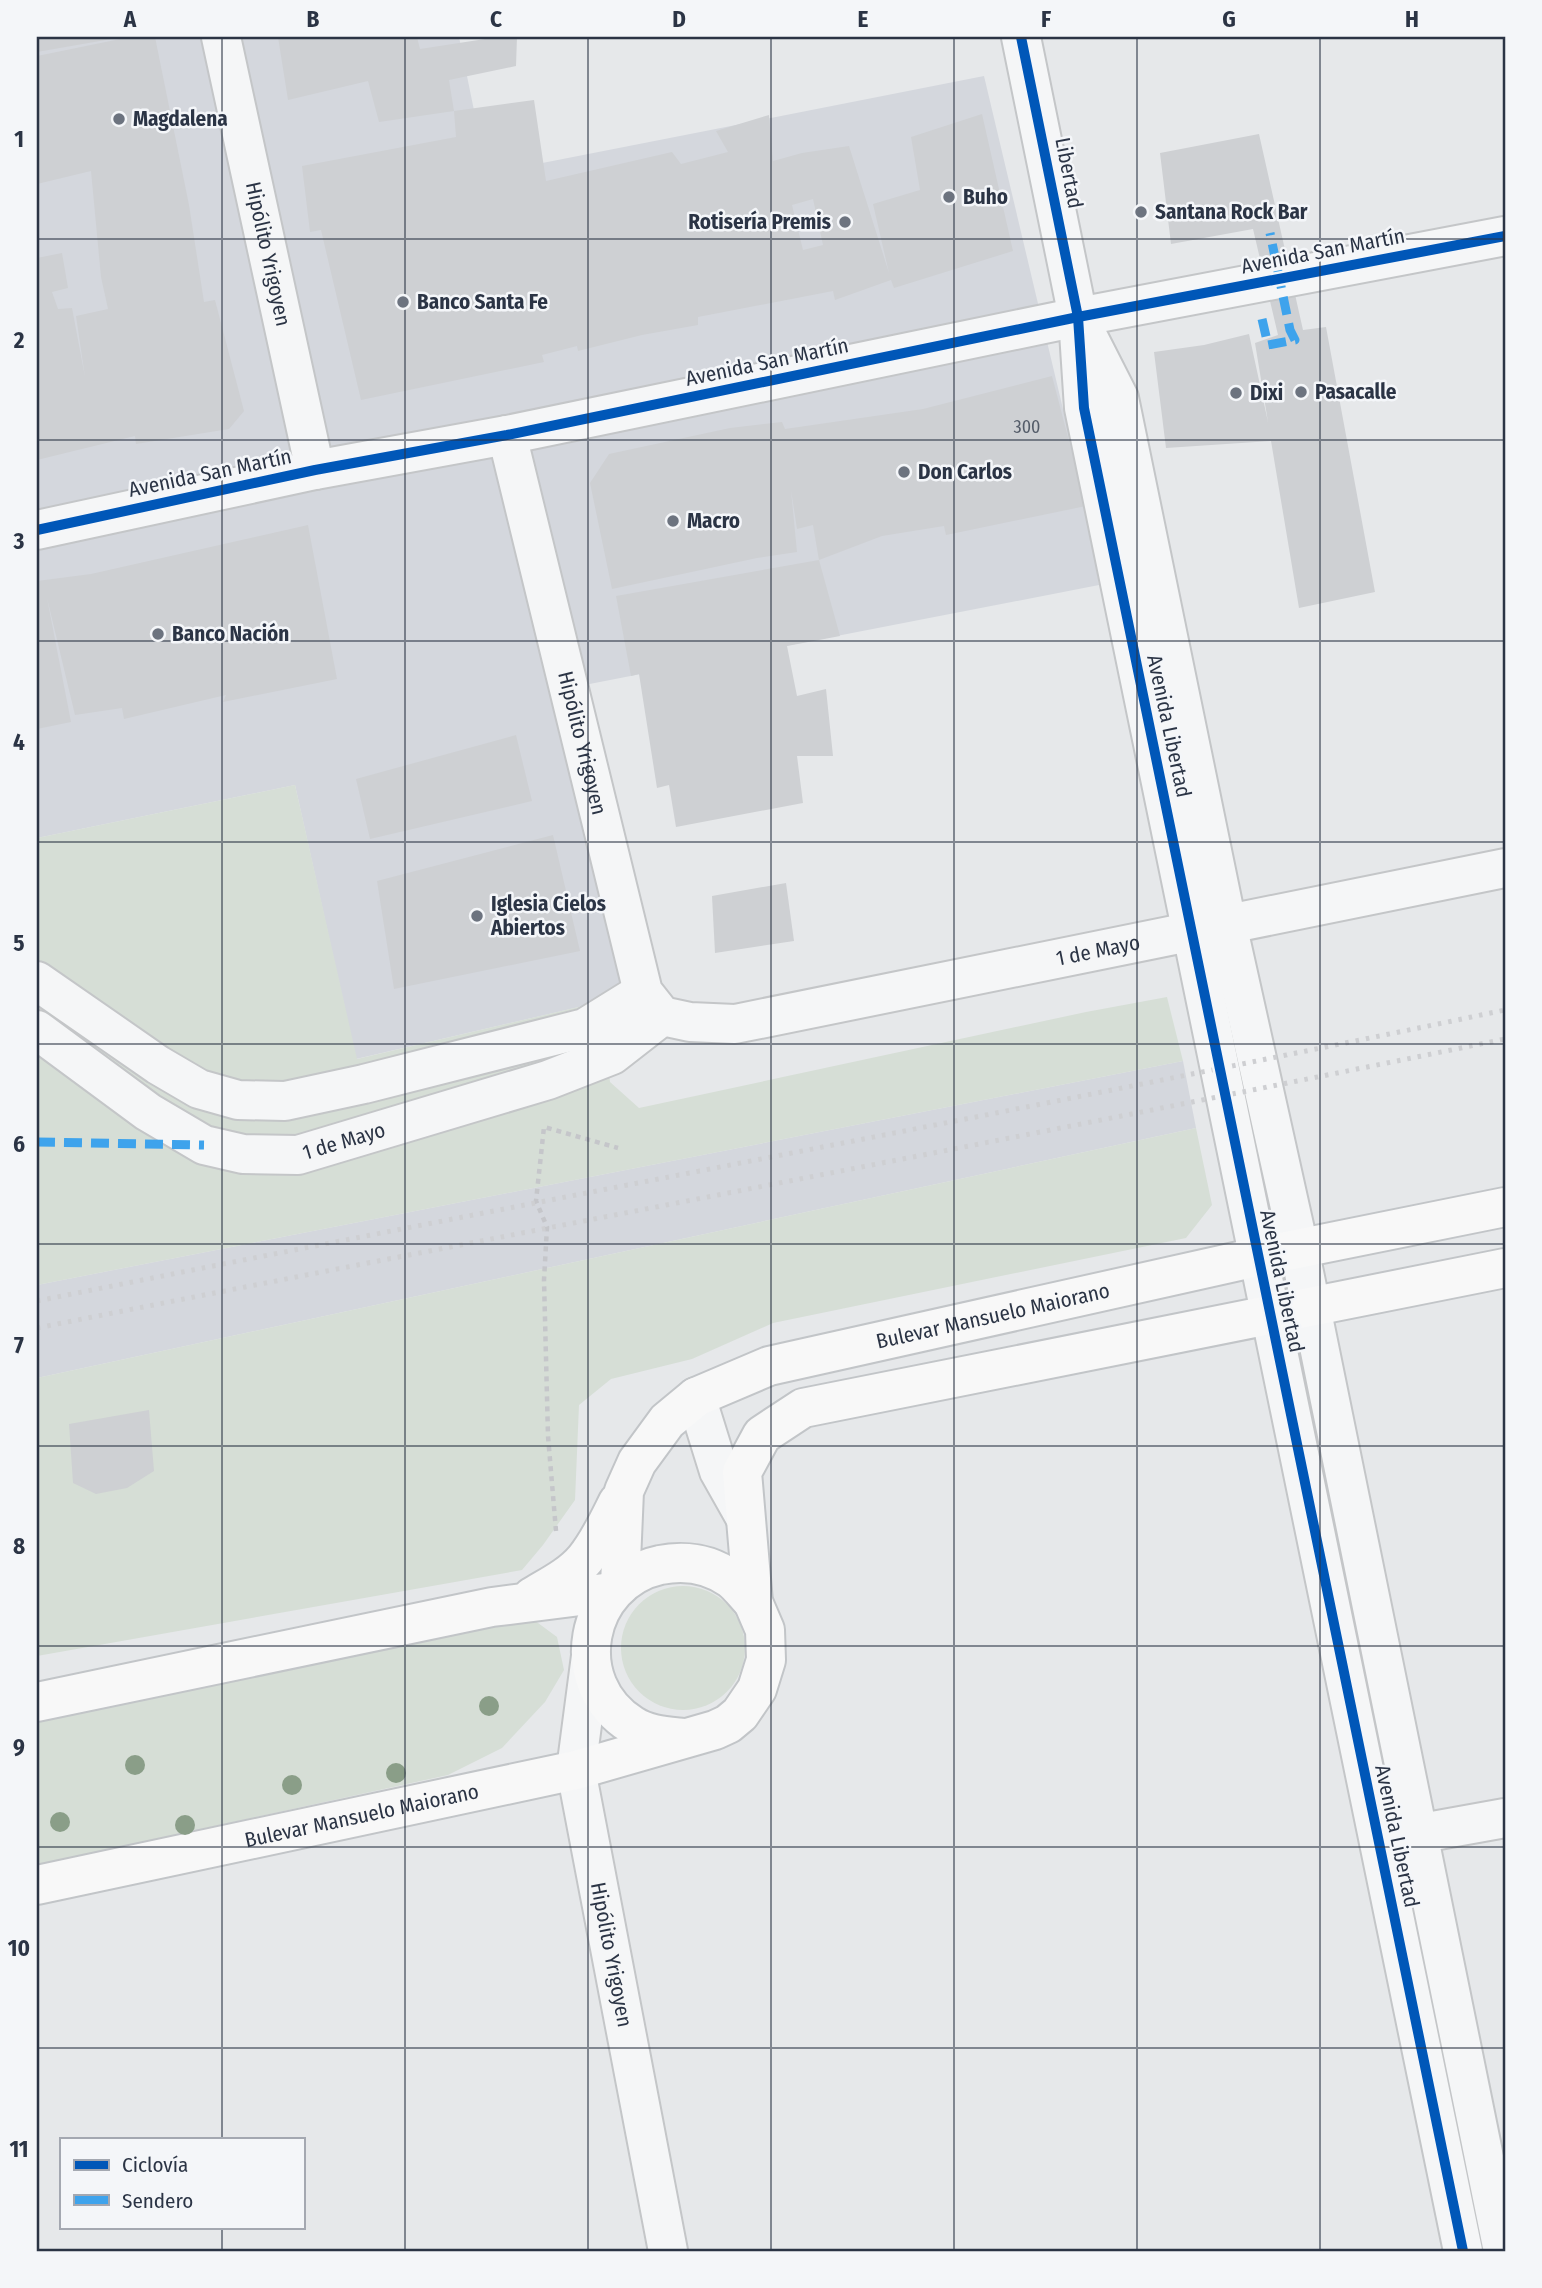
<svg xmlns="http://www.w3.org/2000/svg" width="1542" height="2288" font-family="'Fira Sans Condensed',sans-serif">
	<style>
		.built { fill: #d4d7dd }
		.green { fill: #d6ded6 }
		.building { fill: #ced0d3; fill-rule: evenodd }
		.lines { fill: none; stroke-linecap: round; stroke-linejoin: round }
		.minor-casing { stroke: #c4c6c8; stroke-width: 42 }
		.major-casing { stroke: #c2c5c8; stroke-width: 42 }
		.path { stroke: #c5c6ca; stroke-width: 4.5; stroke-dasharray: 5 5; stroke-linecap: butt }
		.minor { stroke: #f5f6f7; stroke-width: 38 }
		.major { stroke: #f8f8f8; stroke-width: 38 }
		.rail { stroke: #cecfd2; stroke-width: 5; stroke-dasharray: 3.5 7; stroke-linecap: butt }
		.quiet { stroke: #3ea3ec; stroke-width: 9; stroke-dasharray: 18 9; stroke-linecap: butt }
		.cycleway-casing { stroke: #f4f6f9; stroke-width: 15 }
		.cycleway { stroke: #0057b8; stroke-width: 10 }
		.tree { fill: #8a9e88 }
		.grid { fill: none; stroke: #2b3445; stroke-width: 2; stroke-opacity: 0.55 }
		.poi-dot { fill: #6c737f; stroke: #f4f6f9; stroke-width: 2.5 }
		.labels { text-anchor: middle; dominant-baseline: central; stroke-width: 5; stroke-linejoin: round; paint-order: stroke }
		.number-label { font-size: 18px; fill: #545c69 }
		.poi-label { font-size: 21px; font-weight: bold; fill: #2b3445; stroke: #f4f6f9; text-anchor: start }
		.street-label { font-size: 21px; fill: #2b3445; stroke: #f4f6f9 }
		.neatline { fill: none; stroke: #2b3445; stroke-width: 2.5 }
		.grid-label { font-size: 23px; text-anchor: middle; font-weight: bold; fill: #2b3445 }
	</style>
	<rect width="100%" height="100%" fill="#e6e8ea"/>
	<g class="built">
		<path d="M37 37H459L487 174 984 76 1086 506 1099 585 569 688 643 992 356 1059 295 785 37 838Z"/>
		<path d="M1183 1061 1196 1128 37 1378V1285Z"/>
	</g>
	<g class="green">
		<path d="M295 785 357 1059 600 1002 610 1082 639 1108 1086 1012 1167 997 1183 1061 37 1285V838Z"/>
		<path d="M1196 1128 1212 1205 1186 1238 773 1323 692 1359 611 1379 579 1405 575 1500 543 1545 522 1570 37 1656V1378Z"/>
		<circle cx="683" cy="1648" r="62"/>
		<path d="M506 1617 534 1620 557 1637 564 1670 545 1702 502 1748 448 1775 37 1865V1718Z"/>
	</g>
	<g class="building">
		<path d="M37 37H117V38L37 52Z"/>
		<path d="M130 37H155L189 205 204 302 215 300 244 411 229 429 136 444 135 436 37 460V258L62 253 68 288 52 292 58 309 72 308 85 377 76 316 108 309 101 277 91 171 37 184V56Z"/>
		<path d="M278 37H417L420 49 498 37H517L516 66 449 80 454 111 379 122 368 81 288 100Z"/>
		<path d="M534 100 546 181 672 152 681 164 728 152 716 131 769 115 773 161 802 153 849 146 889 273 873 204 920 190 911 137 982 114 1013 251 894 288 891 280 835 300 833 291 698 317V325L642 335 578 351 577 346 542 355 544 362 361 400 321 230 310 232 302 166 456 137 454 111ZM813 199 823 245 803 250 792 205Z"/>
		<path d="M1259 134 1303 330 1326 327 1375 592 1299 608 1271 441 1166 448 1154 352 1204 345 1249 334 1268 422 1255 343 1278 335 1253 229 1171 244 1160 153Z"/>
		<path d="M1052 376 1086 506 946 535 944 526 882 536 819 560 813 525 797 529 791 490 797 552 757 558 612 589 590 483 609 454 730 428 782 422 785 429 923 409Z"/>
		<path d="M308 525 337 679 223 702 226 695 124 719 122 708 75 715 47 598 71 722 37 729V581L91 574Z"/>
		<path d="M819 560 840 636 787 646 797 696 826 689 833 756H797L803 803 676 827 669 785 657 788 639 674 631 676 616 596Z"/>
		<path d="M516 735 532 801 370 839 356 779Z"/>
		<path d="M553 835 580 951 394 989 377 881Z"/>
		<path d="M786 883 794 941 715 953 712 896Z"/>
		<path d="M149 1410 154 1471 127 1488 96 1494 73 1483 69 1424Z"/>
	</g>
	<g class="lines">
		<defs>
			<g id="minor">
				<path id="s1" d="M221 37 315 470"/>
				<path d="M1021 37 1078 317 1084 408 1463 2251"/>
				<path d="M1085 331 1119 398 1227 924 1299 1248 1503 2251"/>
				<path id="s2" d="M507 435 643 992 662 1016 690 1022 735 1024 1505 868"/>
				<path d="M37 530 315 470 507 435 1078 317 1505 236"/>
				<path d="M37 981 158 1065 199 1089 238 1100 285 1101 364 1084 585 1028 643 992"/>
				<path id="s3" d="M37 1030 148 1112 204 1145 243 1154 298 1155 548 1080 612 1055 662 1016"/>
				<path d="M696 1397 719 1471 745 1517"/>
				<path id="s4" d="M591 1656 576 1770 668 2251"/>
				<path d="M1394 1838 1505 1818"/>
			</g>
			<g id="major">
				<path id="s5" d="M620 1585 624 1491 637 1462 667 1421 696 1397 769 1366 1257 1257 1505 1207"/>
				<path d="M532 1597C550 1586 571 1576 585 1559 599 1542 608 1522 618 1502"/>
				<path d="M37 1702 492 1607 612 1592"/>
				<path d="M683 1738C665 1736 647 1735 632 1725 565 1683 584 1582 660 1565 685 1560 710 1564 731 1579 739 1585 746 1595 753 1602"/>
				<path id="s6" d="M37 1885 576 1770 715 1730 728 1724 740 1714 757 1689 766 1660 765 1630 753 1602 742 1472 762 1435 803 1408 1505 1268"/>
			</g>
		</defs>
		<use href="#minor" class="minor-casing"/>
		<use href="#major" class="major-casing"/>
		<path class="path" d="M556 1531 548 1436 544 1280 547 1227 536 1201 544 1127 618 1148"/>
		<use href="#minor" class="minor"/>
		<use href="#major" class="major"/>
		<g class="rail">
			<path d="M37 1301C526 1203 1017 1112 1505 1010"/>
			<path d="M37 1328C526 1231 1016 1139 1505 1039"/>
		</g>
		<g class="quiet">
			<path d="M1262 319 1268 345 1295 340 1290 330 1270 233"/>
			<path d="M37 1142 204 1145"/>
		</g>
		<defs>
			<g id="cycleway">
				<path d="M1021 37 1078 317 1084 408 1463 2251"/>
				<path d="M37 530 315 470 507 435 1078 317 1505 236"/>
			</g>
		</defs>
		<use href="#cycleway" class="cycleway-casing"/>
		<use href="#cycleway" class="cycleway"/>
	</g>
	<g class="tree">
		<circle cx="489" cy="1706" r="10"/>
		<circle cx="135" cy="1765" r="10"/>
		<circle cx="396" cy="1773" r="10"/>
		<circle cx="292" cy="1785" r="10"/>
		<circle cx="60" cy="1822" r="10"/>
		<circle cx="185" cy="1825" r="10"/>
	</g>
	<path class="grid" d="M222 37V2139M405 37V2251M588 37V2251M771 37V2251M954 37V2251M1137 37V2251M1320 37V2251M37 239H1505M37 440H1505M37 641H1505M37 842H1505M37 1044H1505M37 1244H1505M37 1446H1505M37 1646H1505M37 1847H1505M37 2048H1505M222 2227V2251"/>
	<g class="poi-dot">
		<circle cx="119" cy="119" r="7"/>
		<circle cx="949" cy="197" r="7"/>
		<circle cx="1141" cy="212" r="7"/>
		<circle cx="845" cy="222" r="7"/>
		<circle cx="403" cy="302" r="7"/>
		<circle cx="1301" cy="392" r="7"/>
		<circle cx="1236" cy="393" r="7"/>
		<circle cx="904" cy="472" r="7"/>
		<circle cx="673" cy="521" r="7"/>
		<circle cx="158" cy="634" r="7"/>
		<circle cx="477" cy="916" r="7"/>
	</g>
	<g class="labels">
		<g class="number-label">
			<text x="1027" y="427">300</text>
		</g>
		<g class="poi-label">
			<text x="133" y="119">Magdalena</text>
			<text x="963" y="197">Buho</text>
			<text x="1155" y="212">Santana Rock Bar</text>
			<text x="831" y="222" text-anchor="end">Rotisería Premis</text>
			<text x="417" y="302">Banco Santa Fe</text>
			<text x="1315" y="392">Pasacalle</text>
			<text x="1250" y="393">Dixi</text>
			<text x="918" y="472">Don Carlos</text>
			<text x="687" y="521">Macro</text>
			<text x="172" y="634">Banco Nación</text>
			<text x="491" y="904">Iglesia Cielos<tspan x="491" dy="24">Abiertos</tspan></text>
		</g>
		<g class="street-label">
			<text transform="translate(1069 173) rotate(79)">Libertad</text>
			<text transform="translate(1323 251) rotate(-11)">Avenida San Martín</text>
			<text stroke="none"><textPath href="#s1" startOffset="222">Hipólito Yrigoyen</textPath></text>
			<text transform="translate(767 362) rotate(-12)">Avenida San Martín</text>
			<text transform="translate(210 473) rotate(-12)">Avenida San Martín</text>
			<text transform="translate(1169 726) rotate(78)">Avenida Libertad</text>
			<text stroke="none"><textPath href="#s2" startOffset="317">Hipólito Yrigoyen</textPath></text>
			<text stroke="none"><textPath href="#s2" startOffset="1048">1 de Mayo</textPath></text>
			<text stroke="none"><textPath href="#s3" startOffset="346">1 de Mayo</textPath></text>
			<text transform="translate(1282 1281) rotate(78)">Avenida Libertad</text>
			<text stroke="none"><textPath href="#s5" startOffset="523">Bulevar Mansuelo Maiorano</textPath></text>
			<text stroke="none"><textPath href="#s6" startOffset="332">Bulevar Mansuelo Maiorano</textPath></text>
			<text transform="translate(1397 1836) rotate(78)">Avenida Libertad</text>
			<text stroke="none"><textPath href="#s4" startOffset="303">Hipólito Yrigoyen</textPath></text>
		</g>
	</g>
	<rect width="1542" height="2288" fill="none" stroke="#f4f6f9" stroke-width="77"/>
	<rect x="60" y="2138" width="245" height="91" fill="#f4f6f9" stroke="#a4a8b1" stroke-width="2"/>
	<rect x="74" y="2160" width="35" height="10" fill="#0057b8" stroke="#a4a8b1" stroke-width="2"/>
	<text x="122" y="2172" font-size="21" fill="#2b3445">Ciclovía</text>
	<rect x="74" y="2195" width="35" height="10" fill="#3ea3ec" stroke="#a4a8b1" stroke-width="2"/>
	<text x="122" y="2208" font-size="21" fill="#2b3445">Sendero</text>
	<rect x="38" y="38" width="1466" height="2212" class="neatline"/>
	<g class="grid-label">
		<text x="130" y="27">A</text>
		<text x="313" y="27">B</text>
		<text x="496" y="27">C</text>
		<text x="679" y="27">D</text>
		<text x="863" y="27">E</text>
		<text x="1046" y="27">F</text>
		<text x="1229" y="27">G</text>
		<text x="1412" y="27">H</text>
		<text x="19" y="147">1</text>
		<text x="19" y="348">2</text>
		<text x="19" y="549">3</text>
		<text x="19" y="750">4</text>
		<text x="19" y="951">5</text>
		<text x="19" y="1152">6</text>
		<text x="19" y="1353">7</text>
		<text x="19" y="1554">8</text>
		<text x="19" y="1755">9</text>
		<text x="19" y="1956">10</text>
		<text x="19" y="2157">11</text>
	</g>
</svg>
